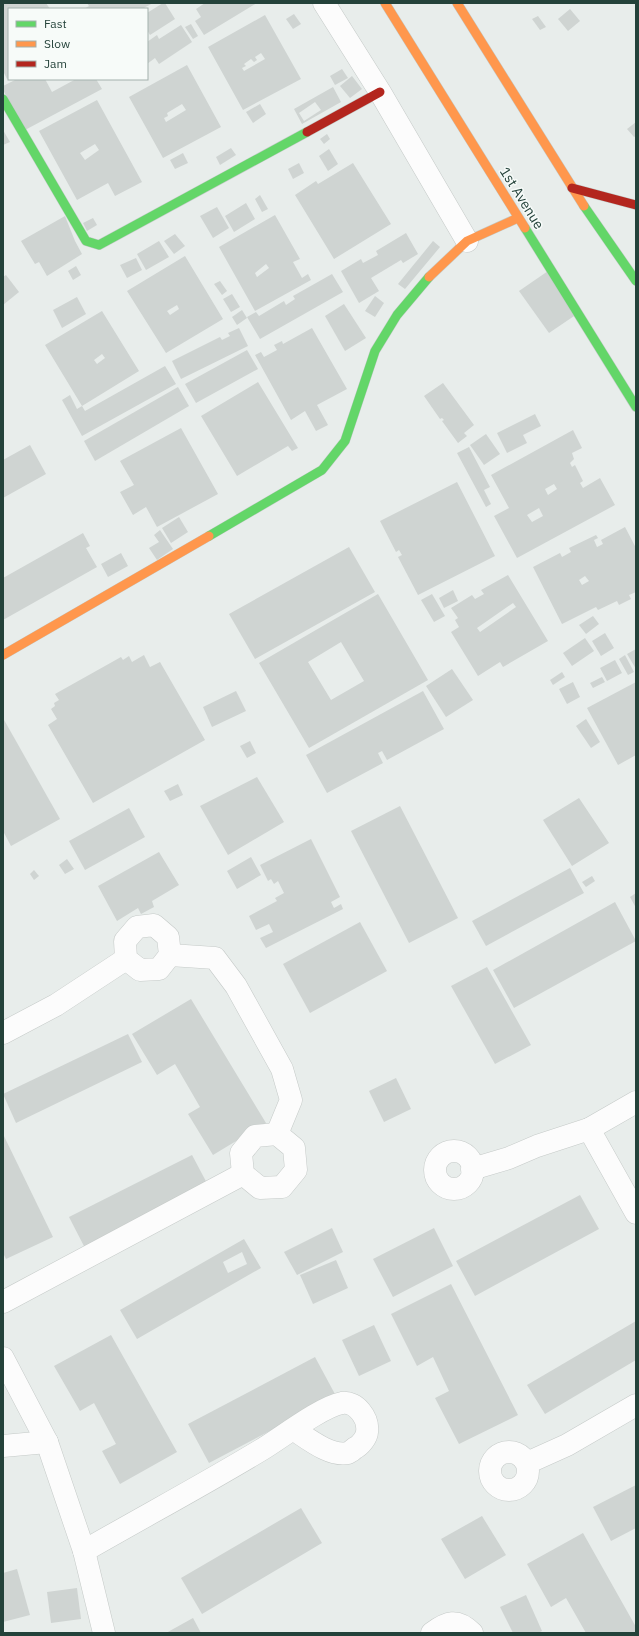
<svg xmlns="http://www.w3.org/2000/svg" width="639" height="1636" font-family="'IBM Plex Sans',sans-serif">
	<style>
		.building { fill: #cfd4d2; fill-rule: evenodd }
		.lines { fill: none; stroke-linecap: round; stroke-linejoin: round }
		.street-casing { stroke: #c5cac8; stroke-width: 23 }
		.fast-casing { stroke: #c3cbc8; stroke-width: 10 }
		.slow-casing { stroke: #c3cbc8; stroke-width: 10 }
		.jam-casing { stroke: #c3cbc8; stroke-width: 10 }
		.street { stroke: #fcfcfc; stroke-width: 22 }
		.fast { stroke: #63d668; stroke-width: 9 }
		.slow { stroke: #ff974d; stroke-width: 9 }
		.jam { stroke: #b3261e; stroke-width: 9 }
		.labels { text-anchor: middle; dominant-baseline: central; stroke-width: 3; stroke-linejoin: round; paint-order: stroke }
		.street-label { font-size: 14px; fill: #24423a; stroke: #f7fbf9 }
	</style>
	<rect width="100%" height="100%" fill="#e8edeb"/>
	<g class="building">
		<path d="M3 3H46L50 9H9V78L7 79 3 71Z"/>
		<path d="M87 3H153L142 9H84L89 6Z"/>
		<path d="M163 3H165L175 19 150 35 147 30V13Z"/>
		<path d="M205 3H221L222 4 224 3H257L204 35 195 21 201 17 196 9Z"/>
		<path d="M570 9 580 21 568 31 558 19Z"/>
		<path d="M294 14 301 24 293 29 286 19Z"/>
		<path d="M265 15 301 79 243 110 208 47ZM261 53 265 59 244 71 242 68 246 66 244 64 251 59 254 62 257 60 255 57Z"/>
		<path d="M538 16 546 27 540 30 532 19Z"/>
		<path d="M191 24 198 36 193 39 185 27Z"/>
		<path d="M181 25 192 42 159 64 155 58 147 64V42L157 35 159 39Z"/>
		<path d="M187 65 221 127 163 158 129 97ZM182 104 186 110 166 122 164 118 168 116 167 113Z"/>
		<path d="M342 69 348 78 335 85 330 76Z"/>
		<path d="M352 76 362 89 350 98 340 86Z"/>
		<path d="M17 79H45L52 92 76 79H96L102 89 25 130 3 90V86Z"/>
		<path d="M333 87 341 102 302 124 294 109ZM315 102 321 110 304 121 299 113Z"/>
		<path d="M97 100 142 182 115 196 108 183 77 200 39 131ZM95 144 99 150 85 160 80 153Z"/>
		<path d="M260 104 266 114 253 123 246 112Z"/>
		<path d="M636 122V136L634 137 627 129Z"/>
		<path d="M3 130 10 142 3 145Z"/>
		<path d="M327 134 330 139 324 144 320 139Z"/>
		<path d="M231 148 236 155 220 165 216 157Z"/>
		<path d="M329 149 338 164 328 171 319 156Z"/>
		<path d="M183 153 188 163 175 169 170 160Z"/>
		<path d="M299 163 304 173 293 179 288 169Z"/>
		<path d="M353 163 391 224 334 259 295 195 316 181 318 184Z"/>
		<path d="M260 195 268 209 262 212 255 199Z"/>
		<path d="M246 203 255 219 234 232 225 216Z"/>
		<path d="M217 207 229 228 213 238 200 216Z"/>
		<path d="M275 215 300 259 293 262 302 278 308 274 311 280 255 311 219 247ZM266 264 269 268 257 277 255 273Z"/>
		<path d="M65 216 75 241 82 254 47 276 39 262 35 264 21 241Z"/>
		<path d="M93 218 97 225 87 231 83 223Z"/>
		<path d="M406 233 418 254 403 263 401 260 371 278 379 291 359 303 341 271 361 259 363 263 378 255 376 251Z"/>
		<path d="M175 234 185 246 174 254 164 241Z"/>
		<path d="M159 241 169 257 146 270 137 254Z"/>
		<path d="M433 241 440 247 405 289 398 284Z"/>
		<path d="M185 256 223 319 166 353 127 291ZM177 305 179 309 170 315 167 311Z"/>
		<path d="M136 258 142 270 127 278 120 265Z"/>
		<path d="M76 266 81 275 73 280 68 271Z"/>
		<path d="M551 269 580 312 549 333 519 291Z"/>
		<path d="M332 274 343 292 260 339 247 317 256 312 259 316 284 301 286 305 295 299 293 296Z"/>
		<path d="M6 275 19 292 3 305V277Z"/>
		<path d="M220 281 227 291 222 295 214 284Z"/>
		<path d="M232 294 240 307 231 312 223 299Z"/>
		<path d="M375 296 384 303 375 317 365 311Z"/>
		<path d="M77 297 86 314 62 328 53 310Z"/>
		<path d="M344 304 366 338 345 351 325 316Z"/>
		<path d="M242 310 247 318 237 325 232 317Z"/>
		<path d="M102 311 139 371 82 406 45 345ZM102 354 105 358 97 364 94 360Z"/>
		<path d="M239 328 248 346 181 379 172 361 220 337 222 340 230 336 228 333Z"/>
		<path d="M312 328 347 389 317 405 328 425 316 431 305 411 291 420 255 355 261 352 264 357 277 350 274 345 282 341 283 344Z"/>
		<path d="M247 350 258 369 196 403 185 384Z"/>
		<path d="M165 366 176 384 82 436 62 400 70 395 77 409 82 406 85 411Z"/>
		<path d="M258 382 298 448 292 451 288 446 237 476 201 416Z"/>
		<path d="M443 383 474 425 464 433 467 436 458 443 442 421 444 420 442 418 440 419 424 396Z"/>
		<path d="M178 387 189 406 95 461 84 441Z"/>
		<path d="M535 414 541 426 523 435 527 443 507 453 497 433Z"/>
		<path d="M181 428 218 494 157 527 146 507 133 515 120 492 134 485 120 461Z"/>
		<path d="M573 430 582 448 572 453 574 459 570 463 572 467 575 465 583 481 580 483 583 488 600 478 615 505 517 558 494 516 509 508 491 475ZM554 484 557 489 548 495 545 489ZM539 508 543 516 532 522 527 515Z"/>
		<path d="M486 434 500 454 484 465 470 445Z"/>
		<path d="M30 445 46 474 3 498V460Z"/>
		<path d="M469 447 490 487 484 490 491 504 486 507 457 453Z"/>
		<path d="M457 482 495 556 418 595 398 557 402 555 399 550 396 552 380 521Z"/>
		<path d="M179 517 188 532 171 543 162 528Z"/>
		<path d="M625 527 636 548V592L629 595 631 599 619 605 617 601 598 610 596 607 562 624 533 567 560 553 562 557 571 552 569 548 596 535 598 538 594 540 597 547 603 544 601 540ZM585 576 589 581 582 585 579 580Z"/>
		<path d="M160 530 173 549 157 560 149 548 159 542 154 535Z"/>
		<path d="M83 533 90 546 86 548 97 567 3 620V578Z"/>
		<path d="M349 547 375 592 255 659 229 614Z"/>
		<path d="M121 553 128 566 108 577 101 564Z"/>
		<path d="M508 575 548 641 503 667 500 662 478 676 451 632 459 627 455 620 458 618 451 608 472 595 475 599 484 594 481 590ZM513 603 516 607 480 632 477 628Z"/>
		<path d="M453 590 458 601 444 608 439 598Z"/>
		<path d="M378 594 428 680 309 748 259 663ZM341 642 364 681 331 700 308 662Z"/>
		<path d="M432 594 445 616 434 622 421 600Z"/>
		<path d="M593 616 599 624 586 634 579 625Z"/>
		<path d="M605 633 614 648 601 656 592 641Z"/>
		<path d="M585 638 594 651 572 666 563 653Z"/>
		<path d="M636 649V669L627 654Z"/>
		<path d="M144 655 150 667 160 662 205 740 93 803 48 725 57 719 51 709 55 706 54 703 59 700 55 694 121 657 123 660 129 656 132 662Z"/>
		<path d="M625 655 634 672 628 675 619 659Z"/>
		<path d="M615 660 622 673 607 681 600 668Z"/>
		<path d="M452 669 473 700 446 717 426 686Z"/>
		<path d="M562 672 565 677 553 685 550 680Z"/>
		<path d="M602 677 605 682 593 688 590 683Z"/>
		<path d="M573 682 580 697 567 704 559 689Z"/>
		<path d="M636 682V755L618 765 587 708Z"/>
		<path d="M236 691 246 711 212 727 203 707Z"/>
		<path d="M423 691 444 729 387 760 382 751 378 753 383 763 327 793 306 755Z"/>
		<path d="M3 718 60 819 11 846 3 831Z"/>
		<path d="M586 719 600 742 591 748 576 726Z"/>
		<path d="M250 741 256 753 247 758 240 746Z"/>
		<path d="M257 777 284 822 228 855 200 806Z"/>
		<path d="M178 784 183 795 170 801 164 791Z"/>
		<path d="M579 798 609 843 572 866 543 820Z"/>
		<path d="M400 806 458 918 409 943 351 831Z"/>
		<path d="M129 808 145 837 85 870 69 841Z"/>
		<path d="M311 839 340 897 331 902 334 908 341 904 343 909 266 948 260 938 273 932 269 924 256 930 249 916 277 901 275 898 284 893 278 881 274 884 271 879 268 881 260 865Z"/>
		<path d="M159 852 179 885 152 901 154 907 141 914 138 908 117 921 98 886Z"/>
		<path d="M251 857 261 875 237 889 227 871Z"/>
		<path d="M67 859 74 869 65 874 59 865Z"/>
		<path d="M570 868 584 893 486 946 472 921Z"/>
		<path d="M34 870 39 876 34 880 30 874Z"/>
		<path d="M592 876 595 881 586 887 582 882Z"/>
		<path d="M636 893V908L630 897Z"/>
		<path d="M615 902 636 941 514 1008 493 970Z"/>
		<path d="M360 922 387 971 310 1013 283 964Z"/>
		<path d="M487 967 531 1045 495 1064 451 986Z"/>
		<path d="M191 999 266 1123 213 1155 188 1114 200 1107 175 1064 157 1075 132 1034Z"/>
		<path d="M128 1034 142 1062 16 1123 3 1094Z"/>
		<path d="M396 1078 411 1109 384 1122 369 1091Z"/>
		<path d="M3 1134 53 1237 6 1259 3 1253Z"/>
		<path d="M192 1155 209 1187 86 1250 69 1217Z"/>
		<path d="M580 1195 599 1229 475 1296 456 1261Z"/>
		<path d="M332 1228 343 1252 297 1275 284 1252Z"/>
		<path d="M434 1228 453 1266 393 1297 373 1259Z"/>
		<path d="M244 1239 261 1268 137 1339 120 1310ZM242 1252 247 1264 228 1273 223 1262Z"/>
		<path d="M336 1260 348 1288 313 1304 300 1275Z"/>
		<path d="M451 1284 518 1415 459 1444 435 1398 449 1391 433 1357 417 1366 391 1314Z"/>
		<path d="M636 1321V1360L545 1414 527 1385Z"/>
		<path d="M374 1325 391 1361 359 1376 342 1340Z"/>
		<path d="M111 1335 177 1452 120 1484 102 1451 116 1444 94 1403 80 1411 54 1366Z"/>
		<path d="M315 1357 336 1396 209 1463 188 1424Z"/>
		<path d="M636 1485V1528L611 1541 593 1507Z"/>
		<path d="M301 1508 322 1543 202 1614 181 1578Z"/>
		<path d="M482 1516 506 1555 465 1579 441 1539Z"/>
		<path d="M583 1533 636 1627V1633H586L566 1598 551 1607 527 1564Z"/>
		<path d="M17 1569 30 1615 3 1622V1573Z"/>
		<path d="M77 1588 81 1619 51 1623 47 1592Z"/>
		<path d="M526 1595 542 1631 538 1633H513L500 1607Z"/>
		<path d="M193 1618 201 1633H166Z"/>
	</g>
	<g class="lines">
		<defs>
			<g id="street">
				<path d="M324 3 380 92 467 241"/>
				<path d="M154 925 168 937 170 955 159 969 140 970 126 959 125 941 137 927Z"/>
				<path d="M170 955 215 958 236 986 282 1069 291 1100 277 1134"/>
				<path d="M3 1033 56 1005 126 959"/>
				<path d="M589 1129 636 1213"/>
				<path d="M277 1134 294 1148 296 1170 282 1187 260 1188 243 1174 241 1153 255 1136Z"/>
				<circle cx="454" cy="1170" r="19"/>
				<path d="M472 1169 509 1158 537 1146 589 1129 636 1102"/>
				<path d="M3 1302 243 1174"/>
				<path d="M3 1358 47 1442 84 1551 104 1633"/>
				<path d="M3 1446 47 1442"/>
				<circle cx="509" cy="1471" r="19"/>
				<path d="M527 1463 567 1445 636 1405"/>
				<path d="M84 1551C143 1517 203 1485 261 1450 281 1438 321 1407 342 1403 356 1401 369 1418 367 1432 367 1437 360 1446 355 1448 353 1450 350 1452 348 1453 330 1457 307 1438 293 1429"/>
				<path d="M432 1633C447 1622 457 1618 472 1633"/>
			</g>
			<g id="fast">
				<path d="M3 99 86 241 99 245 307 132"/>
				<path d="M584 206 636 281"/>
				<path d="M525 228 636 407"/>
				<path d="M209 536 322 470 345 441 375 351 397 315 429 277"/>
			</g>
			<g id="slow">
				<path d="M385 3 525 228"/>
				<path d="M457 3 584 206"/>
				<path d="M429 277 467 241 518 218"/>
				<path d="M3 655 209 536"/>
			</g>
			<g id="jam">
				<path d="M307 132 380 92"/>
				<path d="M572 188 636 205"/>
			</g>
		</defs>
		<use href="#street" class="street-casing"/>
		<use href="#fast" class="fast-casing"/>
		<use href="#slow" class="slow-casing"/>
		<use href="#jam" class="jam-casing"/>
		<use href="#street" class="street"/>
		<use href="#fast" class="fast"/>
		<use href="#slow" class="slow"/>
		<use href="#jam" class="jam"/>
	</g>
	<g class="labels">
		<g class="street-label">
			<text transform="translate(522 198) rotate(58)">1st Avenue</text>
		</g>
	</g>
	<rect width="639" height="1636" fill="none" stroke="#24423a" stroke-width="8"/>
	<rect x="8" y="8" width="140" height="72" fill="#f7fbf9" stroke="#a3b1ad"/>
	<rect x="16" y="21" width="20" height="6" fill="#63d668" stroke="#a3b1ad"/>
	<text x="44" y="28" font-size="12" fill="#24423a">Fast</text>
	<rect x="16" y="41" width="20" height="6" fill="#ff974d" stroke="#a3b1ad"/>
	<text x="44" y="48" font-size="12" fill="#24423a">Slow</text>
	<rect x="16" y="61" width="20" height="6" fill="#b3261e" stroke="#a3b1ad"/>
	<text x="44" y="68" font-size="12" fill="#24423a">Jam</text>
</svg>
